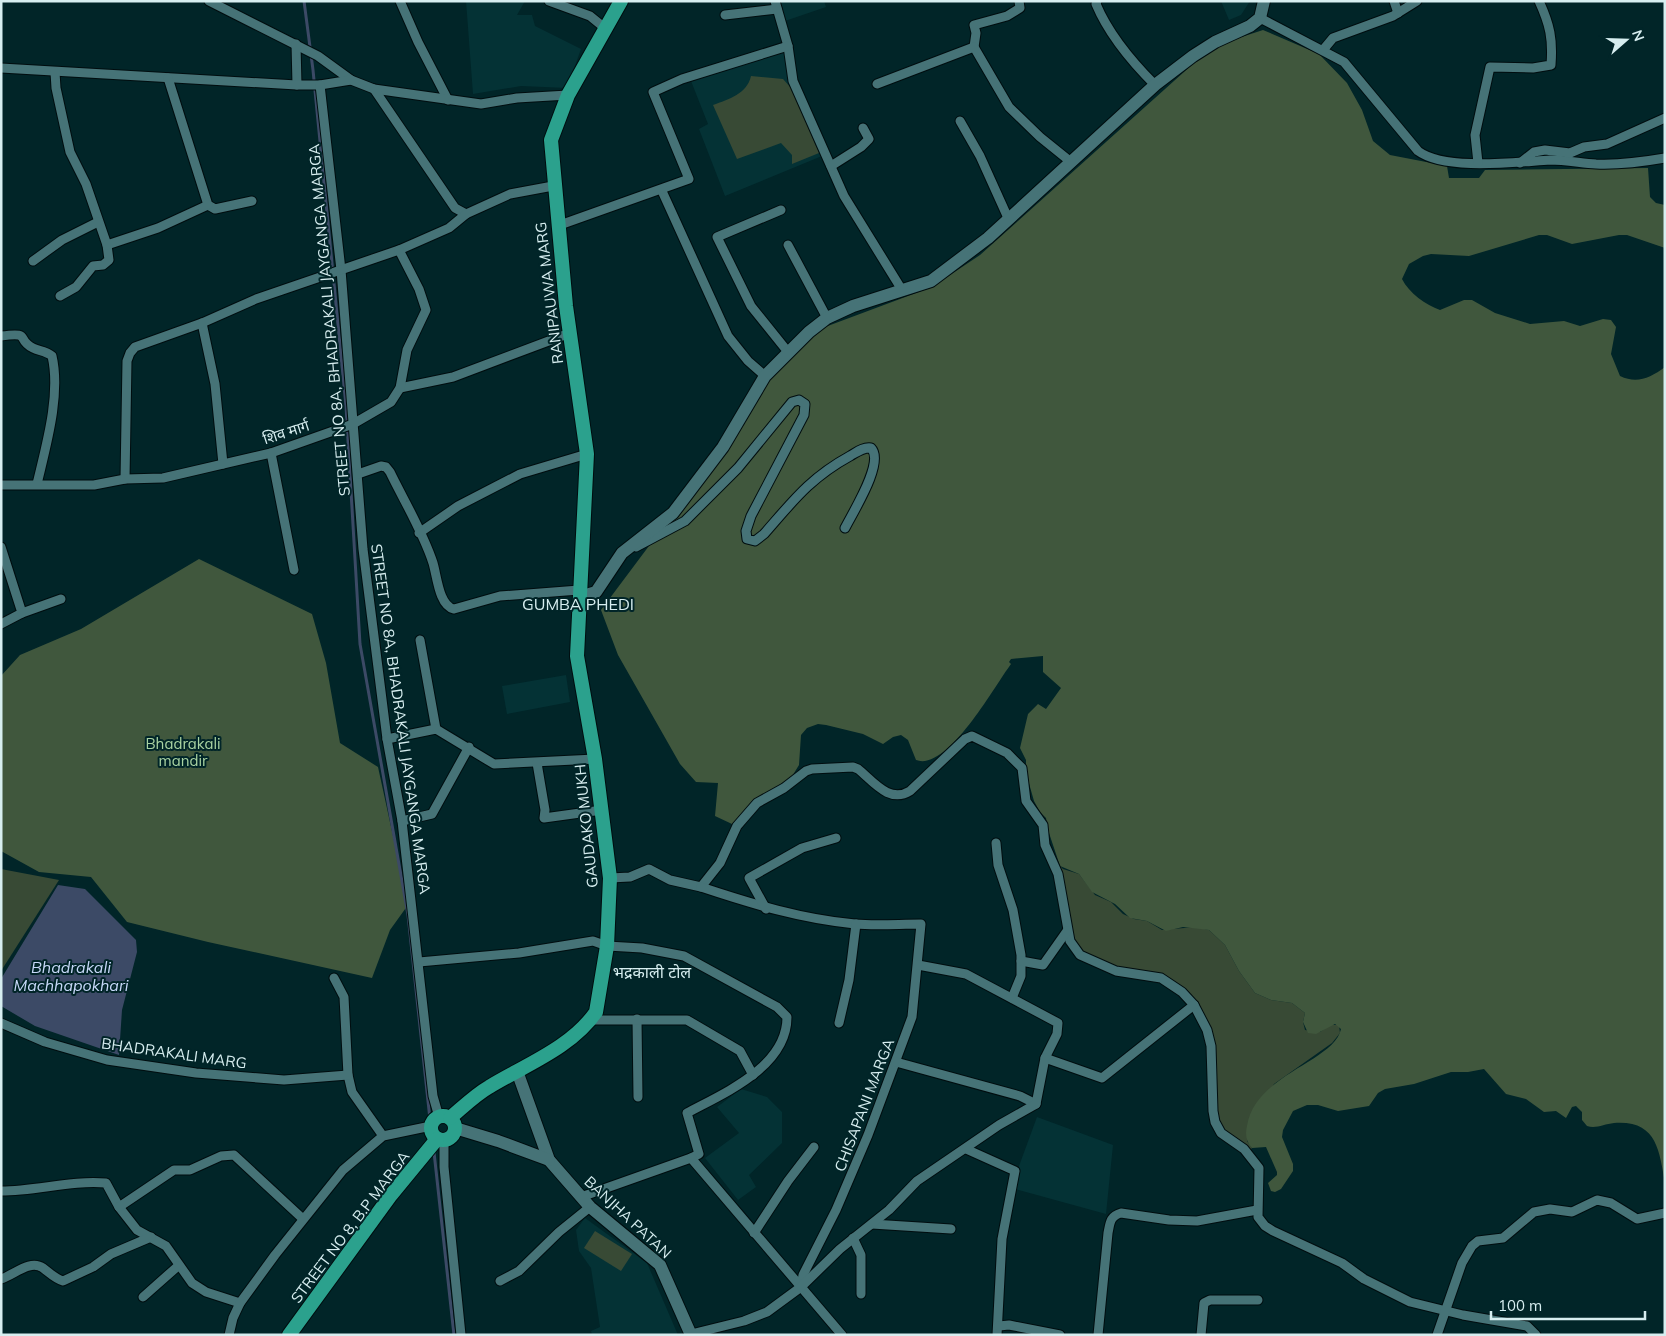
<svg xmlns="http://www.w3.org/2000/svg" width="1666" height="1336" font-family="Mulish,'Noto Sans Devanagari',sans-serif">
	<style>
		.built { fill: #043235 }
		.green { fill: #384a35 }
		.forest { fill: #40573d }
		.water { fill: #3c4a66 }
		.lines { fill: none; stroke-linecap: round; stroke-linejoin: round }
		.stream { stroke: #3c4a66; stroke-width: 3 }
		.minor-casing { stroke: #000d0f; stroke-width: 11 }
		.secondary-casing { stroke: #000d0f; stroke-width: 14 }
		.primary-casing { stroke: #000d0f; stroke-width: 16 }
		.minor { stroke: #467377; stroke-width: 9 }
		.secondary { stroke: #467377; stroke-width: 12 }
		.primary { stroke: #2ba18d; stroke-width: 14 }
		.labels { text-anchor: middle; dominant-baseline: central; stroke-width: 4; stroke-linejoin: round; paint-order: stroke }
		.street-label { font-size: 15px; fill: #d7eef0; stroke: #012528 }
		.park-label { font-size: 15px; fill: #a9d3a2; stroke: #012528 }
		.neighbourhood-label { font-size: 16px; fill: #d7eef0; stroke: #012528 }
		.water-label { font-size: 16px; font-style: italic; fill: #c7d8f8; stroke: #012528 }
	</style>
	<rect width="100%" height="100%" fill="#012528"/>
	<g class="built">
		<path d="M466 1H525L517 15H532L535 26 581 49 567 88 521 86 473 94Z"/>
		<path d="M779 1H824L826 7 785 21Z"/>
		<path d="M1221 1H1250L1241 15 1229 20Z"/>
		<path d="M784 49 788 78 822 156 725 196 699 129 708 124 691 81Z"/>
		<path d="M566 675 570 702 507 714 502 686Z"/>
		<path d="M741 1089 767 1097 782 1112V1143L749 1175 756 1187 738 1200 705 1158 739 1133 717 1107Z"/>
		<path d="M1037 1117 1113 1145 1106 1214 1011 1188Z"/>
		<path d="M585 1218 647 1263 678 1335H592L591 1331 600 1327 591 1268 579 1251 576 1230Z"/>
	</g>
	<g class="green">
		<path d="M751 76 783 79 792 89 819 153 792 164V155L781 143 737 159 713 105C729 99 747 94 751 76Z"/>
		<path d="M1057 863 1063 869 1079 874 1095 895 1111 902 1123 914 1134 919 1147 921 1162 930 1195 927 1209 930 1225 945 1239 971 1255 993 1271 1000 1292 1003 1305 1013 1303 1022 1305 1030 1320 1032 1330 1025H1339L1340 1033 1332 1043 1274 1084 1247 1141 1252 1148 1248 1152 1223 1132 1218 1123 1211 1036 1175 984 1118 969 1083 955 1073 942Z"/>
		<path d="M1 869 59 880 1 971Z"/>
		<path d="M595 1231 632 1254 621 1271 584 1248Z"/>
	</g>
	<g class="forest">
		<path d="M1263 30 1319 54 1347 83 1362 110 1373 141 1390 155 1447 166 1449 178H1479L1485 170 1648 168 1650 197 1656 203 1665 205V248L1627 235H1619L1572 244 1547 235H1539L1469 256 1431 254 1423 256 1409 264 1402 279C1409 293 1426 305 1440 310L1464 300H1472L1495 313 1530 324 1564 321 1580 326 1603 319 1611 320 1616 327 1611 354 1620 376C1637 384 1650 378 1665 367V1183C1659 1150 1657 1120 1614 1123 1604 1124 1596 1129 1587 1126L1582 1120V1112L1576 1106 1572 1107 1566 1118 1556 1111 1544 1112 1526 1099 1506 1094 1484 1069 1468 1072H1451L1414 1084 1385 1089 1378 1093 1369 1106 1338 1111 1318 1105H1307L1293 1111 1283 1130 1282 1137 1293 1164V1171L1281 1189 1275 1192 1271 1191 1268 1183 1277 1175V1172L1266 1147 1252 1148C1246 1142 1245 1134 1247 1126 1255 1074 1334 1062 1341 1029L1335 1024 1316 1034 1308 1033 1303 1022 1305 1013 1292 1003 1271 1000 1255 993 1239 971 1225 945 1209 930 1183 927 1166 931 1147 921 1130 918 1115 904 1092 892 1079 874 1060 866 1048 830 1046 818 1040 812 1034 801 1026 773V760L1020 748 1028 714 1038 704 1046 709 1061 688 1043 672V656L1011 659 1009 662 1011 664C994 687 947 772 916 760L908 740 901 735 893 737 883 744 863 734 826 725 818 724 807 728 801 735 799 765 791 778 761 796 732 824 715 816 718 783 696 782 680 764 618 655 601 610 726 443 765 380 817 330 932 287 980 255 1194 63 1223 43Z"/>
		<path d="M199 559 312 614 326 663 340 743 378 767 408 905 390 930 372 978 208 942 127 922 91 877 39 872 1 851V676L20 655 81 629Z"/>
	</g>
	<path class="water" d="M58 885 85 889 136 940 137 952 122 1010 119 1055 35 1026 1 1006V979Z"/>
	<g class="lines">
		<g class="stream">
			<path d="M304 1 313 70 346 406 360 644 408 915 432 1138"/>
			<path d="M434 1152 454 1335"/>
		</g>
		<defs>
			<g id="minor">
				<path d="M209 1 318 56 351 80"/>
				<path d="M400 1 418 42 448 100"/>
				<path d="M549 1 590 16 606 29"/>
				<path d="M775 1 788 46 793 81 844 196 902 290"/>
				<path d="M1097 1 1096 4C1109 35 1131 61 1155 85"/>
				<path d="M1394 1 1398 13"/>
				<path d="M725 15 777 9"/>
				<path d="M1260 18 1344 62 1418 151C1445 171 1516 162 1550 160 1565 160 1581 163 1596 164 1619 165 1642 162 1665 158"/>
				<path d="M296 44 297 85"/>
				<path d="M974 47 976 33 974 25 1007 16 1020 8 1019 1"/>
				<path d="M1323 50 1333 38 1393 16 1417 1"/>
				<path d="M1 68 297 85H320L351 80 374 89 481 104 517 98 568 95"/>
				<path d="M55 72 56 88 70 152 86 184 107 245 109 260 103 265 93 266 76 287 60 296"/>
				<path d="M168 78 208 205 215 209 252 201"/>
				<path d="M877 84 974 47 1009 107 1040 137 1071 162"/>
				<path d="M320 85 341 270 363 549 387 739 402 821 433 1096 439 1117"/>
				<path d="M374 89 455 208 466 214"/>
				<path d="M960 121 980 156 1008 218"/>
				<path d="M1478 163 1475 135 1490 67 1533 68 1551 65C1553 39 1550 25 1539 1"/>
				<path d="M1520 163 1534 152 1545 150 1570 153 1584 147 1607 144 1665 118"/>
				<path d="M831 166 861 147 869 139 863 128"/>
				<path d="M662 191 728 336 748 361 765 376"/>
				<path d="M781 210 717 237 751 306 788 352"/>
				<path d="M557 226 689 179 653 92 682 79 788 46"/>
				<path d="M107 245 158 228 208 205"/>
				<path d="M788 245 827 318"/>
				<path d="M33 261 62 240 98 222"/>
				<path d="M202 323 215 384 223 464"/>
				<path d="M1 336C33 332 15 339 33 348 39 351 46 351 52 356 61 395 46 446 37 484"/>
				<path d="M400 388 453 377 570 333"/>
				<path d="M271 453 294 570"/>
				<path d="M358 474 381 466 386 467 390 472C404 501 423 532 433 563 437 576 439 606 454 609L500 596 579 590"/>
				<path d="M125 479 127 361 130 353 135 347 202 323 256 299 399 250 449 228 466 214 510 194 553 186"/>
				<path d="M1 485H94L125 479 163 478 271 453 353 424 391 402 400 388 407 350 426 310 419 289 399 250"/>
				<path d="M419 533 458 506 520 474 587 454"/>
				<path d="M1 547 22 613 1 624"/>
				<path d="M636 547 685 521 738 468 792 402 799 400 805 404 804 415 751 516 746 531 747 539 755 541 764 534C793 501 810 478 850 456 857 452 863 447 871 448 885 462 853 512 845 528"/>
				<path d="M22 613 61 599"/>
				<path d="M420 640 436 729"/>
				<path d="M387 739 436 729 494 764 595 759"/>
				<path d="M537 763 545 810 544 818 602 810"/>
				<path d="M402 821 432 814 469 747"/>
				<path d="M996 843 998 865 1013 910 1021 955V976L1012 998"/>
				<path d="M610 878 630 877 649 869 670 880 701 887 720 863 737 826 757 803 784 788 806 771 812 769 853 767 858 769C873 781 889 804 910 791L965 739 972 736 1007 753 1022 768 1026 801 1043 825 1045 845 1058 874 1070 941 1080 955 1116 971 1161 978 1182 992 1194 1005 1207 1030 1211 1046 1213 1111 1215 1122 1221 1133 1244 1149 1259 1168 1258 1217 1265 1226 1273 1231 1342 1263 1364 1279 1410 1302 1463 1315 1527 1326 1536 1335"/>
				<path d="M701 887C752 904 802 919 855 924 877 926 899 924 921 924L912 1017 868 1135 836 1210 803 1275 801 1287"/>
				<path d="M766 909 749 878 802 848 836 838"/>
				<path d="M1021 961 1043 965 1067 931"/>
				<path d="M419 962 519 953 593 941 607 946 642 948 684 956 777 1007 787 1017C787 1067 724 1093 687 1113L699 1154 691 1158 581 1197"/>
				<path d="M918 965 966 974 1058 1023 1057 1034 1045 1058 1102 1078 1194 1005"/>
				<path d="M334 978 344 997 348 1075 352 1092 383 1136"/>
				<path d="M637 1019 638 1097"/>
				<path d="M591 1020H687L740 1051 753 1075"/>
				<path d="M1 1023 45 1042 107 1060 196 1073 284 1080 348 1075"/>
				<path d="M839 1023 849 980 856 924"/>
				<path d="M896 1062 1020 1096 1036 1104"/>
				<path d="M444 1140V1167L461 1335"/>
				<path d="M966 1149 1015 1171 1002 1239 997 1335"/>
				<path d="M691 1158 842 1335"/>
				<path d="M1 1191C37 1191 71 1180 106 1183L119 1207 137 1230 166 1246 192 1283 206 1292 240 1303"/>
				<path d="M119 1207 174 1170H190L221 1156 234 1155 303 1219"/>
				<path d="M872 1224 951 1229"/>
				<path d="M754 1233 788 1181 814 1147"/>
				<path d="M853 1238 861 1255V1294"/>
				<path d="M1 1279C14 1275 30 1259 43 1268 50 1273 54 1278 63 1281L93 1267 111 1254 151 1237"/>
				<path d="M500 1281 519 1271 559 1232 590 1207"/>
				<path d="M143 1297 178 1266"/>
				<path d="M999 1326 1009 1325 1060 1335"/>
				<path d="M691 1334 744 1321 767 1312 801 1287 840 1249 889 1210 917 1181 999 1125 1036 1104 1045 1058"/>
				<path d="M229 1335 233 1318 240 1303 275 1255 343 1170 383 1136 431 1126"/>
				<path d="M1098 1335 1108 1233C1110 1223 1110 1216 1121 1213L1169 1220 1197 1221 1257 1210"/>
				<path d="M1201 1335 1204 1303 1210 1300H1258"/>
				<path d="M1437 1335 1462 1263 1472 1246 1478 1241 1503 1238 1534 1212 1550 1209 1572 1212 1597 1200 1611 1203 1637 1219 1665 1213"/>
			</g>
			<g id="secondary">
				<path d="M579 597 596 592 622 553 673 513 723 447 765 376 809 332 827 318 853 306 931 281 988 238 1155 85 1193 56 1215 42 1250 26 1260 18 1264 1"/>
				<path d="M517 1071 549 1160 590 1207 660 1265 691 1335"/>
				<path d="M455 1128 498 1141 549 1160"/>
			</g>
			<g id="primary">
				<circle cx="443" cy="1128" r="12"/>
				<path d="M450 1118C462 1108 475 1095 489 1087 525 1065 571 1048 596 1012L607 946 610 878 595 759 577 656 587 454 566 306 551 140 568 95 621 1"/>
				<path d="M289 1335 391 1195 437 1139"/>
			</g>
		</defs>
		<use href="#minor" class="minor-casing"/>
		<use href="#secondary" class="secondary-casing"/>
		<use href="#primary" class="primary-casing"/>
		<use href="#minor" class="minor"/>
		<use href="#secondary" class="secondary"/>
		<use href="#primary" class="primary"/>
	</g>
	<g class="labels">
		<g class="street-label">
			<text transform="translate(549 293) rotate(-97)">RANIPAUWA MARG</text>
			<text transform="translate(329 320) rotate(-95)">STREET NO 8A, BHADRAKALI JAYGANGA MARGA</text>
			<text transform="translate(286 432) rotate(-18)">शिव मार्ग</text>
			<text transform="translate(401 719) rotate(82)">STREET NO 8A, BHADRAKALI JAYGANGA MARGA</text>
			<text transform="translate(586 826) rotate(-96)">GAUDAKO MUKH</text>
			<text transform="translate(174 1053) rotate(8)">BHADRAKALI MARG</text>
			<text transform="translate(864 1105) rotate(-69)">CHISAPANI MARGA</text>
			<text transform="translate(628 1217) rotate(43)">BANJHA PATAN</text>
			<text transform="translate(350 1227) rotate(-53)">STREET NO 8, B.P MARGA</text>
		</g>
		<g class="park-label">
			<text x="183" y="743">Bhadrakali<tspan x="183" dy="17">mandir</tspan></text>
		</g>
		<g class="neighbourhood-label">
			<text x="578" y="604">GUMBA PHEDI</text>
			<text x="652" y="972">भद्रकाली टोल</text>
		</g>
		<g class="water-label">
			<text x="71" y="967">Bhadrakali<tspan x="71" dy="18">Machhapokhari</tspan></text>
		</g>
	</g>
	<rect width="1666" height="1336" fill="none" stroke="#d7eef0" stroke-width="5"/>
	<g transform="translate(1626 40) rotate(70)" stroke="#012528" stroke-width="4" paint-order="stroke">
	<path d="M0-4L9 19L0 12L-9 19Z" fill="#d7eef0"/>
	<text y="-8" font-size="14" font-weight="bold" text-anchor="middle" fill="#d7eef0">N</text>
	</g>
	<path d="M1491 1311v8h154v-8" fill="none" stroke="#d7eef0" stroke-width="2.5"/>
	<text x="1498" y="1311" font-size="15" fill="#d7eef0" stroke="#012528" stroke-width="4" paint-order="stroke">100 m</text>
</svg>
